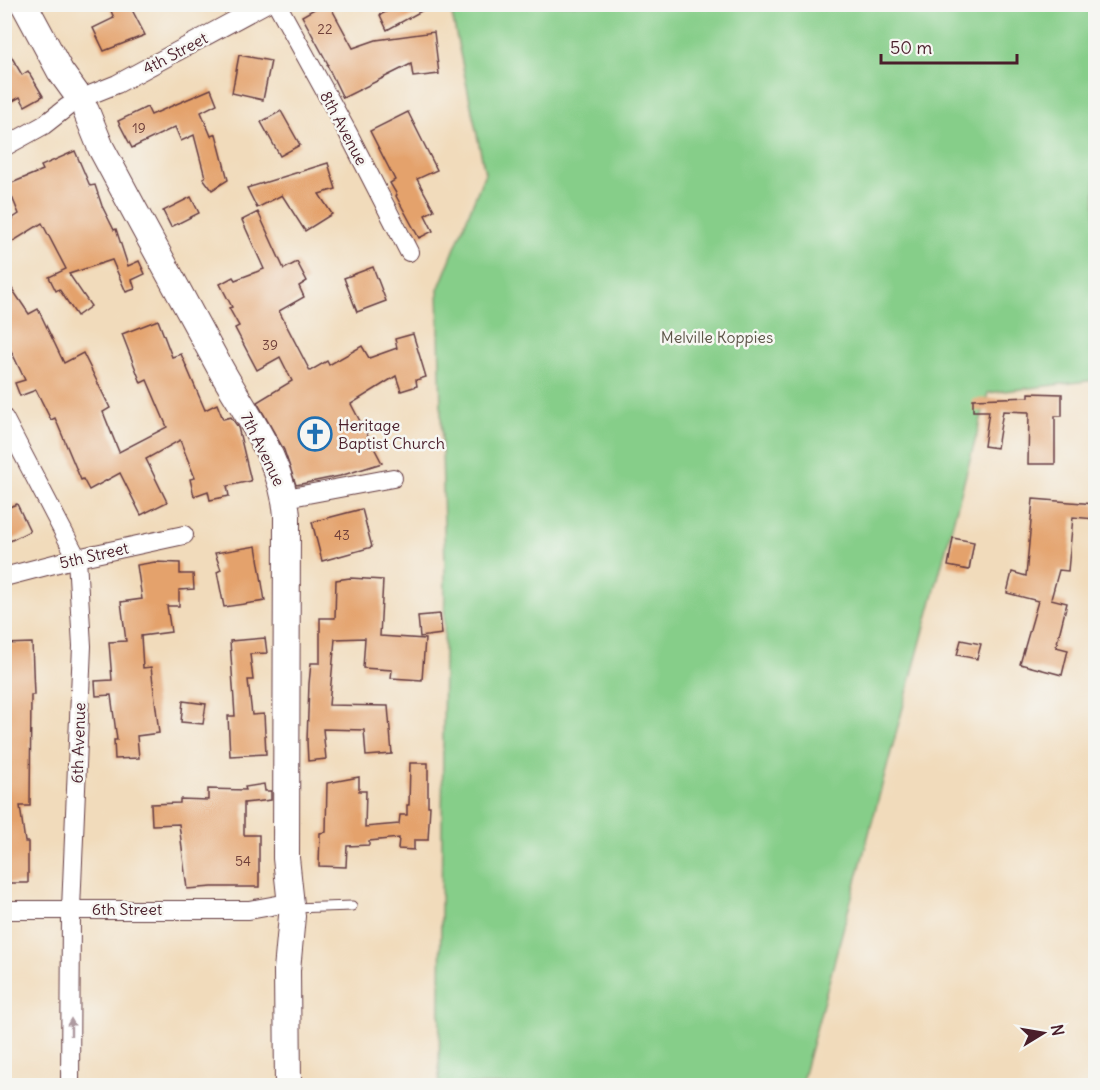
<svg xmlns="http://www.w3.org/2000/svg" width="1100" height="1090" font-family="Delius,sans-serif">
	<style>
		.green { fill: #86ce89; stroke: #68765a; stroke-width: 1.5 }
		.building { fill: #e4a26c }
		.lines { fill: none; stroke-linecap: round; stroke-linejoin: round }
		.lane-casing { stroke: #633b41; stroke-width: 11 }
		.street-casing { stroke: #633b41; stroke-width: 20 }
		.secondary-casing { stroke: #633b41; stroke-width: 28 }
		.lane { stroke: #fff; stroke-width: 9 }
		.street { stroke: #fff; stroke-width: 18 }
		.secondary { stroke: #fff; stroke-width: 26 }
		.oneway { fill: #ae9aa0 }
		.labels { text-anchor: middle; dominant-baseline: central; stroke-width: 5; stroke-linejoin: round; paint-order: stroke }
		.number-label { font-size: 14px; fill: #70403b }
		.street-label { font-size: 16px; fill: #4a1f2b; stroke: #f6f6f2 }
		.park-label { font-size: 16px; fill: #5c5447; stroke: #f6f6f2 }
		.poi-label { font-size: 16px; fill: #4a1f2b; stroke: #f6f6f2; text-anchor: start }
	</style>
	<rect width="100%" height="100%" fill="#f6f6f2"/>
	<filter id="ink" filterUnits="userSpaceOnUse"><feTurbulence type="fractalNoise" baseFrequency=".0167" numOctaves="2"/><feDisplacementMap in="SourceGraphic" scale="12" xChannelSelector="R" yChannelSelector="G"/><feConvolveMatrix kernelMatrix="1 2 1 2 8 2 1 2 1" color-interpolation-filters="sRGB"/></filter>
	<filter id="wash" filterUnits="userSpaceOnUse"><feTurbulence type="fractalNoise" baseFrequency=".008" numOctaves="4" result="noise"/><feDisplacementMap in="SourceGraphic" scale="24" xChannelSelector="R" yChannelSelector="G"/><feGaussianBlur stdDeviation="1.35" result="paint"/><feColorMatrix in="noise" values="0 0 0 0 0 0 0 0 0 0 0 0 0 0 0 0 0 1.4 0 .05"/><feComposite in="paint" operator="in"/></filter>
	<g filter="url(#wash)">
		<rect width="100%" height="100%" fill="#f1dbbb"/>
		<path class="green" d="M450 5H1095V380L988 393 801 1085H439L445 567 438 290 485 173Z"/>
		<g id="blocks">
			<g class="building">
				<path d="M108 4H129L145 35 104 51 93 28 114 18Z"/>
				<path d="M323 4H329L353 48 376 40 434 32 439 74 413 77 411 64 343 98 327 65 328 64 302 16Z"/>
				<path d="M400 4H434L387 30 380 15Z"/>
				<path d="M4 44 22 75 28 71 43 96 25 106 20 97 4 106Z"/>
				<path d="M239 55 271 61 263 100 232 93Z"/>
				<path d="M211 89 217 104 201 112 211 136 216 134 228 180 212 190 203 178 205 177 194 135 181 141 175 127 132 148 118 121 147 107 151 115Z"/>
				<path d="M281 111 300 145 280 156 261 122Z"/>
				<path d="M408 112 437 170 417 179 434 210 425 215 433 231 419 238 396 196 397 195 390 183 395 180 370 131Z"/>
				<path d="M75 151 90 186 95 185 102 206 114 230 116 229 128 266 139 261 145 274 132 280 135 289 126 292 112 260 69 274 91 306 77 316 59 289 56 291 49 277 66 269 42 223 4 247V224L19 214 7 185 43 170 41 166Z"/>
				<path d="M328 163 336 189 319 194 332 214 305 231 282 195 257 208 247 188Z"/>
				<path d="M191 197 199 213 171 227 163 211Z"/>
				<path d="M258 212 284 269 297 262 307 281 299 286 304 297 279 311 310 371 327 361 329 365 362 346 369 358 397 348 395 339 413 334 426 377 416 380 417 386 401 391 396 376 351 404 382 463 340 476 296 485 284 450 257 402 292 381 280 357 257 370 235 328 239 326 229 308 232 307 220 284 233 277 235 280 264 269 242 220Z"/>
				<path d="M373 267 386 301 357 312 344 278Z"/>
				<path d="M4 277 29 314 38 309 64 363 83 353 110 408 103 412 119 452 167 427 147 380 141 383 122 334 158 320 172 357 181 354 205 410 217 404 223 419 231 417 238 427 251 481 227 486 229 496 210 500 208 491 194 496 190 479 195 478 180 440 146 459 167 502 141 515 120 473 89 490 83 479 81 480 55 418 51 420 36 390 20 396 15 383 25 380 4 336Z"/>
				<path d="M1029 393 1062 394V416H1055V464H1028L1029 412 1003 411 997 448 984 446 989 411H973V399L1029 397Z"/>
				<path d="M1033 499 1095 504V519L1073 517 1068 571 1059 570 1051 599 1067 603 1056 647 1068 650 1062 675 1020 664 1038 601 1007 593 1012 572 1026 576Z"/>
				<path d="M17 504 30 531 4 544V509Z"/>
				<path d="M362 509 372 547 322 561 312 522Z"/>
				<path d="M953 538 974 542 969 570 948 566Z"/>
				<path d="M256 546 265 601 224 607 217 572 221 570 215 553Z"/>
				<path d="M155 562 180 563V574H193L194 589 179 590V606H167L171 632 141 636 143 668 151 667 159 733 137 736 139 758 115 759 114 740H117L111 695 96 696 95 681 112 680 109 642 126 641 121 602 142 599 137 565Z"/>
				<path d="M350 578 383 580 380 636 425 639 422 680 391 678 392 670 363 668 365 638 335 639 329 705 388 706 392 754 366 756 364 730 323 729 326 759 308 761 307 741 309 684 311 663H320V618H335L336 580Z"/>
				<path d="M440 614 442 634 420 637 418 616Z"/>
				<path d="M265 638 267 653 250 654 253 680H248L252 715 264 714 266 754 230 756 228 716H235L230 641Z"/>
				<path d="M961 640 981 644 977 659 957 655Z"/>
				<path d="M32 643 34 695H31L30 806H20L25 842H28V883H4V644Z"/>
				<path d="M183 701 206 704 203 724 181 722Z"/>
				<path d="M410 763H428V806H430L428 840H414V850L398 849 399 838 369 841V845L347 846 346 867 319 866 320 833 326 832 327 783 359 777V791H366L365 827 399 824 400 815H407V805H409Z"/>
				<path d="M264 784 265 791H271V800L244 803V835H259V887H212L187 889 179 824 152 825 151 804 180 803V799L208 800V789L246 790 245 787Z"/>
			</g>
		</g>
	</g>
	<g filter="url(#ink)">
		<use href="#blocks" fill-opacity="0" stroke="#633b41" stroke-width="1.5"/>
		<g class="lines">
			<defs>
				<path id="lane" d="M293 908 352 906"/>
				<g id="street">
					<path d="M277 4 348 133 409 252"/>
					<path d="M82 98 117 84 265 4"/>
					<path d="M4 147 44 125 67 107"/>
					<path d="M4 418 77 558 82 646 71 909 70 1086"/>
					<path d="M286 498 393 478"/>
					<path d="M4 577 77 558 184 535"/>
					<path d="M4 910H249L277 905"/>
				</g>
				<g id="secondary">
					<path d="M24 4 60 71 78 96"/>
					<path d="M86 111 101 148C140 221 180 294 219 366 245 414 283 460 287 516L286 858 291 905"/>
					<path d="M288 1086 287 970 292 916"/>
				</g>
			</defs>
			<use href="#lane" class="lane-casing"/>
			<use href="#street" class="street-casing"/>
			<use href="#secondary" class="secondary-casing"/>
			<use href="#lane" class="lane"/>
			<use href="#street" class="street"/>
			<use href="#secondary" class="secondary"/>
		</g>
		<defs><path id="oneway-solid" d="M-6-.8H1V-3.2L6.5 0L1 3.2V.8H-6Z" transform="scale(1.5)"/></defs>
		<use class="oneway" href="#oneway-solid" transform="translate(71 1027) rotate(-90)"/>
	</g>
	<defs>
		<symbol id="church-ring" viewBox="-11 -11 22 22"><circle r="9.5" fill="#f6f6f2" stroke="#1f6fb2" stroke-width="1.5"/><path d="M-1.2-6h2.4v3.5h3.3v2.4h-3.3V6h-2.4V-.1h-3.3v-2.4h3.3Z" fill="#1f6fb2"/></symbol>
	</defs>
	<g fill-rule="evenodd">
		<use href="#church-ring" x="296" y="415" width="38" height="38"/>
	</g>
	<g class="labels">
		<g class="number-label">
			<text x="325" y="29">22</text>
			<text x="139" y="128">19</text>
			<text x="270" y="345">39</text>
			<text x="342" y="535">43</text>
			<text x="243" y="861">54</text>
		</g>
		<g class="street-label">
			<text transform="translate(175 53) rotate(-28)">4th Street</text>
			<text transform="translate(344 128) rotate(62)">8th Avenue</text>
			<text transform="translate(263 449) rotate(64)">7th Avenue</text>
			<text transform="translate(94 555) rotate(-13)">5th Street</text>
			<text transform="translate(78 743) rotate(-88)">6th Avenue</text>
			<text x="127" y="909">6th Street</text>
		</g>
		<g class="park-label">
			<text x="717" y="337">Melville Koppies</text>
		</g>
		<g class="poi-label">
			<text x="338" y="425">Heritage<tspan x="338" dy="18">Baptist Church</tspan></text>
		</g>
	</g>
	<rect width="1100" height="1090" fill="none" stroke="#f6f6f2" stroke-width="24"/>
	<g transform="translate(1043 1033) rotate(79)" stroke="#f6f6f2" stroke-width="4.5" paint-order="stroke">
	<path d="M0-4.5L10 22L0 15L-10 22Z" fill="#4a1f2b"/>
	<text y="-9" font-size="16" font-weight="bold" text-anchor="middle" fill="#4a1f2b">N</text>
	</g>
	<path d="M881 54v9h136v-9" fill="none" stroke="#4a1f2b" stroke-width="3"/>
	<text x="890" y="54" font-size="18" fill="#4a1f2b" stroke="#f6f6f2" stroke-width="4.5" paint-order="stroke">50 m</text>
</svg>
